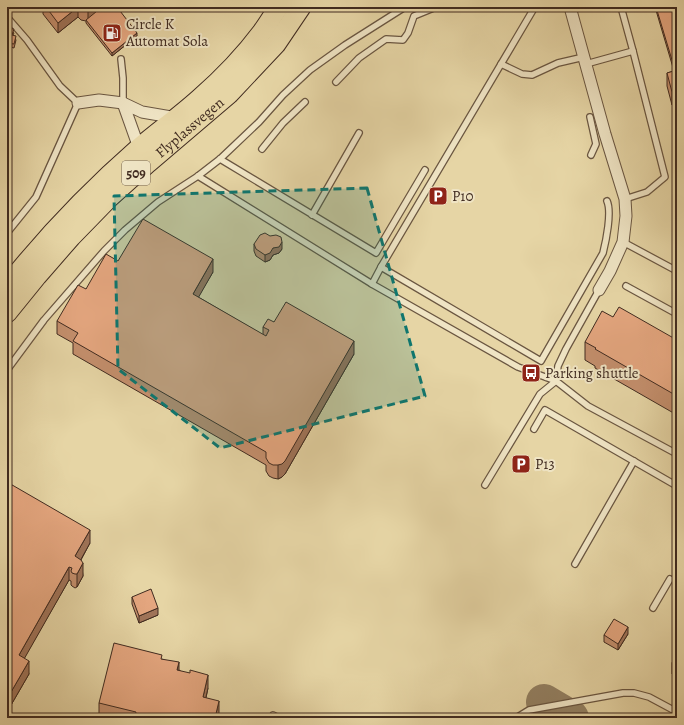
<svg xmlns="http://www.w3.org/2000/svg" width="684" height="725" font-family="Alegreya,serif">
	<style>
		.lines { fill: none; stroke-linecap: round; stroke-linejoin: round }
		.taxiway { stroke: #938062; stroke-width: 36 }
		.service-casing { stroke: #6a5641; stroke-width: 8 }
		.minor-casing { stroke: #6a5641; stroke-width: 13 }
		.trunk-casing { stroke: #402b20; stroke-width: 21 }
		.service { stroke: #efe4c4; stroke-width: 5.5 }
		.minor { stroke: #efe4c4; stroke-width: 11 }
		.trunk { stroke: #e6d5a5; stroke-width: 19 }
		.wall { fill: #c48f6d; stroke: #402b20 }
		.shaded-wall { fill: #a07459; stroke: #402b20 }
		.building { fill: #e4a67f; stroke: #402b20 }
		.marked { fill: #0f766e; fill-opacity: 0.2; stroke: #0f766e; stroke-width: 3; stroke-dasharray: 8 5; stroke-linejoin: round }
		.labels { text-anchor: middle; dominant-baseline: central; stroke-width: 4; stroke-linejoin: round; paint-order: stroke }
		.shield { fill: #efe4c4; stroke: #746251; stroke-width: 1 }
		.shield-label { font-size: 14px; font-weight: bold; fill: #402b20 }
		.poi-label { font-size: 15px; fill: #402b20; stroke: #efe4c4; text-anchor: start }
		.street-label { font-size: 15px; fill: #402b20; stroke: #efe4c4 }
	</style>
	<rect width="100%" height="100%" fill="#e6d5a5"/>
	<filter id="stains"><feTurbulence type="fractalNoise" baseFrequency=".005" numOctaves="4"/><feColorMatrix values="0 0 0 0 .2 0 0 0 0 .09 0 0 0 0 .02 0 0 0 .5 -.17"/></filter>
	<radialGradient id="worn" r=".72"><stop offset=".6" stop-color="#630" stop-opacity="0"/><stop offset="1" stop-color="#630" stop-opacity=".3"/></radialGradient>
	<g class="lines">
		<path class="taxiway" d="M544 702 571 718"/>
		<defs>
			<g id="service">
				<path d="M621 7 633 51 665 177 647 192 625 199"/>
				<path d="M7 17 27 40 60 86 78 103 36 197 7 233"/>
				<path d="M121 59 123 78V103"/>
				<path d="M501 64 522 74 532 75 558 63 584 57"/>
				<path d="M586 64 633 51"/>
				<path d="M336 82 359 58 386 39 403 40 408 33 414 16 436 7"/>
				<path d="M590 117 596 144 591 155"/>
				<path d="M262 149 283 123 305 102"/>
				<path d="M220 159 376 253 425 170"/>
				<path d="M198 176 372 284 518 367 556 381"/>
				<path d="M312 215 359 133"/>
				<path d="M623 242 677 271"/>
				<path d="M381 267 541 361 603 253C606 241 612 212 607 201"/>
				<path d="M372 284 381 267 533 10"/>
				<path d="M626 286 677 314"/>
				<path d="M599 290 566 349 558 366 556 381 588 406 677 454"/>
				<path d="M7 370 44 320 104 251 125 230 158 202 198 176 220 159 259 122 283 95 310 70 345 45 405 7"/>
				<path d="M534 429 545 410 677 486"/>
				<path d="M485 485 540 394 556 381"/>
				<path d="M575 564 634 461"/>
				<path d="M653 608 670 579"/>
				<path d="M272 718 273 715 279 718"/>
				<path d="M516 718 529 710 623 693H634L649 697 677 712"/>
			</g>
			<g id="minor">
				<path d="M570 7 605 134 625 199 626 216 623 242 610 271 599 290"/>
				<path d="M78 103 99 100 123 103"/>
				<path d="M139 148 123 103 142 112 177 118"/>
			</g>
			<g id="trunk">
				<path d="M7 286C47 236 91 190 139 148 159 131 180 116 200 98 223 78 244 56 262 32 268 24 273 15 279 7"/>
				<path id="s1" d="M7 313 37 276 71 237 109 198 148 163 229 94 276 44 301 7"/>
			</g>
		</defs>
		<use href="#service" class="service-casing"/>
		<use href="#minor" class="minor-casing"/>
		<use href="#trunk" class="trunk-casing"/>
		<use href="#service" class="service"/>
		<use href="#minor" class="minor"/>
		<use href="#trunk" class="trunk"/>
	</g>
	<g class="wall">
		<path d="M43 7H117L137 36 112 56 86 23V21L81 20 78 17 58 33 43 14Z"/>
		<path d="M655 7H677V103L672 105 667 86V73L674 71Z"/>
		<path d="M7 28 14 33 13 35 16 40 14 48 7 46Z"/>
		<path d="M254 244 282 249 279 253 273 255 270 260 265 262 256 256 254 251Z"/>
		<path d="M118 261 213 272 198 297 263 335V327L274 322 354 354 285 474 282 477 278 479 273 478 269 476 266 471V465L73 354V343L57 334V321L86 289Z"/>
		<path d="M613 317 677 340V415L595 368V366L585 360V342Z"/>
		<path d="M7 482 90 543 81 560 83 576 77 587 75 588 72 586 71 585V581L69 580 24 658 29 674 7 712Z"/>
		<path d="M132 597 158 615 139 623 132 604Z"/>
		<path d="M628 634 618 650 604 642V635Z"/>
		<path d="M677 655V676L672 674V663Z"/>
		<path d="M162 659 179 670 208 688 206 698 219 714 218 718H105L99 716V703Z"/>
	</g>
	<g class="shaded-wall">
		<path d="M78 7V17L58 33V23Z"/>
		<path d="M94 7H107L88 21V11Z"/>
		<path d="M137 33V36L112 56V53Z"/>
		<path d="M677 90V103L672 105V92Z"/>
		<path d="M282 242V249L279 253 273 255 270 260 265 262V255L273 248Z"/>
		<path d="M213 259V272L193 307V294Z"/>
		<path d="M354 341V354L285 474 282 477 278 479V465Z"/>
		<path d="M90 530V543L75 570V556Z"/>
		<path d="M83 563V576L77 587V574Z"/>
		<path d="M69 567V580L19 668V655Z"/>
		<path d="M158 608V615L139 623V616Z"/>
		<path d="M628 627V634L618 650V644Z"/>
		<path d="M29 661V674L7 712V699Z"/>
		<path d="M179 662V675L177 670Z"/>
		<path d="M208 675V688L203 710V697Z"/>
		<path d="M219 701V714L218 718H215Z"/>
	</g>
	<g class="building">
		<path d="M46 7H78L58 23Z"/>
		<path d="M78 7H94L88 11 81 10Z"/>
		<path d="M102 7H117L137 33 112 53 86 20Z"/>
		<path d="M656 7H674L677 16V70H675Z"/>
		<path d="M7 28 14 29 12 35 16 36 14 44 7 43Z"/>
		<path d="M677 70V90L672 92 667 73Z"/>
		<path d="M143 219 213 259 193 294 266 336 269 330 263 327 268 319 274 322 286 302 354 341 285 461 282 464 278 465H273L269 463 266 458V452L73 341 78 333 57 321 78 285 86 289 106 254 118 261Z"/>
		<path d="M265 233 270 236 276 235 281 237 282 242 279 247 273 248 270 253 265 255 256 249 254 244 260 235Z"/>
		<path d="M619 307 677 340V396L595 349 596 348 585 342 602 311 613 317Z"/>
		<path d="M7 482 90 530 75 556 81 560 83 563 77 574H75L72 573 71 571 72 568 69 567 19 655 29 661 7 699Z"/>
		<path d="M151 589 158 608 139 616 132 597Z"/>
		<path d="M614 619 628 627 618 644 604 635Z"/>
		<path d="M114 643 162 655 161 659 179 662 177 670 190 673V670L208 675 203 697 219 701 215 718H135L136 712 99 703Z"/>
		<path d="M677 655V666L672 663Z"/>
	</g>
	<path class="marked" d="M367 188 425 396 220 448 118 369 114 196Z"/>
	<defs>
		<symbol id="fuel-square" viewBox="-11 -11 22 22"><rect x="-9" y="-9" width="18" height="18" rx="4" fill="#8f2418" stroke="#efe4c4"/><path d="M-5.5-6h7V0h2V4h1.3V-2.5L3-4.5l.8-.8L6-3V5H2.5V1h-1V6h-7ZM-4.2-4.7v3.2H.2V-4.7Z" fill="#fff"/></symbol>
		<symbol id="parking-square" viewBox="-11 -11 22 22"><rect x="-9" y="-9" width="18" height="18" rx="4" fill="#8f2418" stroke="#efe4c4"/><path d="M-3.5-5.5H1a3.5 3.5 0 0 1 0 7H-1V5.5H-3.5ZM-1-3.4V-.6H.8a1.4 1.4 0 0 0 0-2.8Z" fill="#fff"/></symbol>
		<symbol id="bus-square" viewBox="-11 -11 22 22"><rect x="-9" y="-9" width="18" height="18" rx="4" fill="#8f2418" stroke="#efe4c4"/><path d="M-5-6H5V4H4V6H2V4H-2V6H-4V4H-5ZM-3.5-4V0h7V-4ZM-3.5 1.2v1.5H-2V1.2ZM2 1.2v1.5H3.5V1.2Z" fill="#fff"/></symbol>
	</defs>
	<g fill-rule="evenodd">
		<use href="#fuel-square" x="101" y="22" width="22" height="22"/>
		<use href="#parking-square" x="427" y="185" width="22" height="22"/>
		<use href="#bus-square" x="520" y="362" width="22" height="22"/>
		<use href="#parking-square" x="510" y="453" width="22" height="22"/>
	</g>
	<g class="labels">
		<rect class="shield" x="122" y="161" width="28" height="24" rx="3"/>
		<g class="shield-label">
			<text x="136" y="173">509</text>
		</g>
		<g class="poi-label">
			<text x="126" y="24">Circle K<tspan x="126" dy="17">Automat Sola</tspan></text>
			<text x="452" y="196">P10</text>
			<text x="545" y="373">Parking shuttle</text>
			<text x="535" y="464">P13</text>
		</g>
		<g class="street-label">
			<text stroke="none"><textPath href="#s1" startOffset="261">Flyplassvegen</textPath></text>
		</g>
	</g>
	<rect width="684" height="725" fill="none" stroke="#e6d5a5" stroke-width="24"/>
	<rect x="8" y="8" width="668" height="709" fill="none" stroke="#402b20" stroke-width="2"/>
	<rect x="12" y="12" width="660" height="701" fill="none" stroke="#402b20"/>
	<rect width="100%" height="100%" filter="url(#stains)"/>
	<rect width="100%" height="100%" fill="url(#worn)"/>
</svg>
